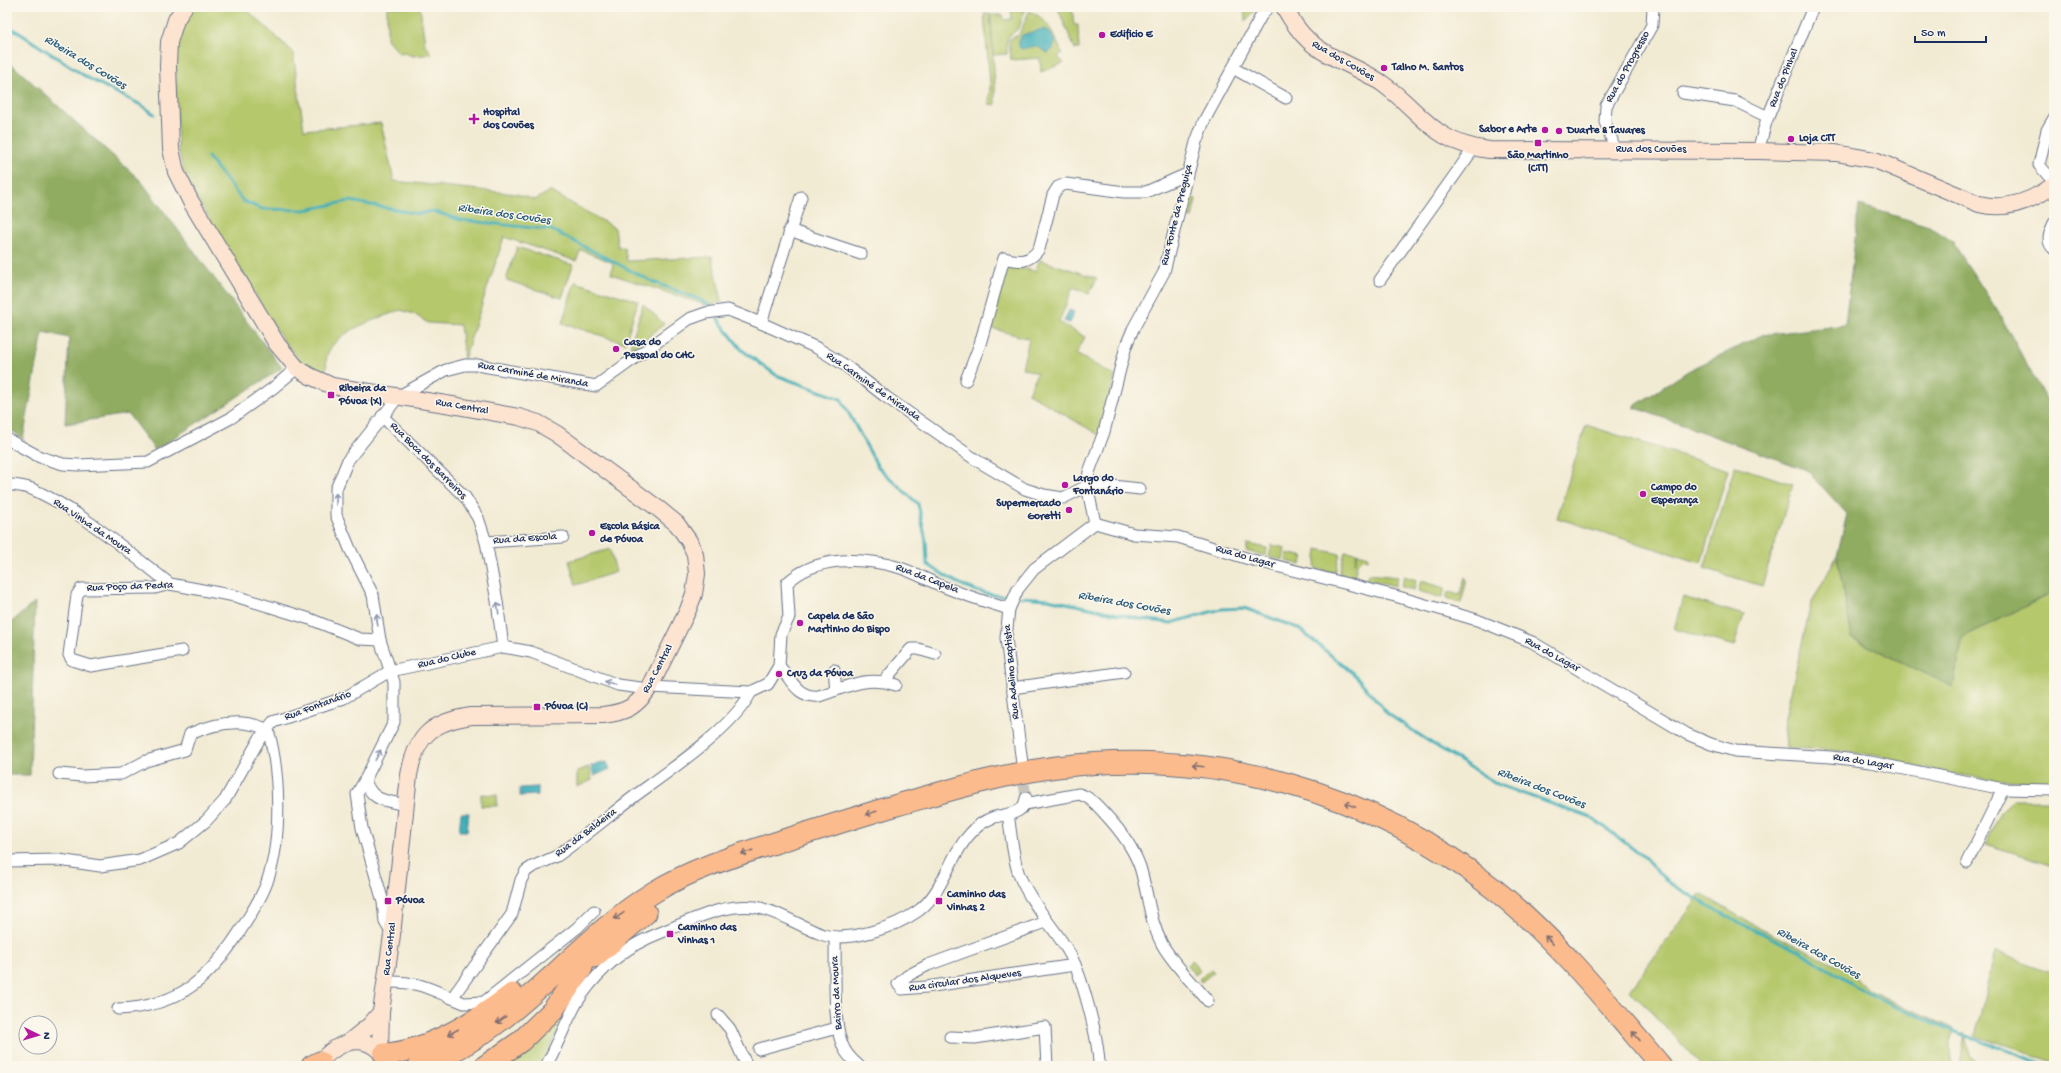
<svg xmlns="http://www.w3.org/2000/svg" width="2061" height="1073" font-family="'Gochi Hand',sans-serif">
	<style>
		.green { fill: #b5c86c; stroke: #687c65 }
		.forest { fill: #90ac60; stroke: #566e5f }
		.water { fill: #3daeb7; stroke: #2c6e8a }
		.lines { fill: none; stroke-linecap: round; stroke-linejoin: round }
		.stream { stroke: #3daeb7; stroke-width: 3 }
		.street-tunnel { stroke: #c7c5bc; stroke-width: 11; stroke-dasharray: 11 5.5; stroke-linecap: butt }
		.street-casing { stroke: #667187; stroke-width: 13 }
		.secondary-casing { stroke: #667187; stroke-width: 18 }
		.highway-casing { stroke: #667187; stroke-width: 23 }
		.street { stroke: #fff; stroke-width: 11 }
		.secondary { stroke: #fde4d1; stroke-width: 16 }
		.highway { stroke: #fbbb8c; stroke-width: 21 }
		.oneway { stroke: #8d97ae }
		.oneway2 { stroke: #806e73 }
		.poi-dot { fill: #b5179e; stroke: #fbf7ec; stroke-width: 1.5 }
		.labels { text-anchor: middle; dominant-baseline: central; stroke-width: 3; stroke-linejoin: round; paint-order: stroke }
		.poi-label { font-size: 11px; font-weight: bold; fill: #1b2f5e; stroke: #fbf7ec; text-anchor: start }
		.street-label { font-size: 11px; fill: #1b2f5e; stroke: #fbf7ec }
		.water-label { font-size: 12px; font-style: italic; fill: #275b7d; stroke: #fbf7ec }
	</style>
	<rect width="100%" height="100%" fill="#fbf7ec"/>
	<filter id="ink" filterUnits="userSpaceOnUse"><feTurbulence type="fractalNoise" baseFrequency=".025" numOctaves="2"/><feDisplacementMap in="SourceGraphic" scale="8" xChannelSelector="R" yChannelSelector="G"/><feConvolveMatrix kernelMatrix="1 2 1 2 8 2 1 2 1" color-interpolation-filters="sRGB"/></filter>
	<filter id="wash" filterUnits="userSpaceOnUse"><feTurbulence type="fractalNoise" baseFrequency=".012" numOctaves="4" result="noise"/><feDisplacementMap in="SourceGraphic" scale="16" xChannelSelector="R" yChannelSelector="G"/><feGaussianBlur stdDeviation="0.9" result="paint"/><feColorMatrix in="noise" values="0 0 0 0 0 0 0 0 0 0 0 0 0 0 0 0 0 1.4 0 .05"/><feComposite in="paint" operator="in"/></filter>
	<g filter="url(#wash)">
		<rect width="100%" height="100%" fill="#f2ebd4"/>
		<g class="green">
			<path d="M191 7H244L293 52 304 130 381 123 394 181 517 194 535 200 550 191 615 228 618 247H624L627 261 712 257 722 301 708 306 611 274 613 263 581 250 576 261 504 237 464 359 460 325 428 323 414 314 400 310C376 320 319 335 327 368L323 373 303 364 283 340 197 199 183 170 178 148 174 43 181 22Z"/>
			<path d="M387 7H420L425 45 432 54 413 56 402 52 400 54 387 39Z"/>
			<path d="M1244 7H1259L1245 21Z"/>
			<path d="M1072 8 1074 25H1078L1079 49H1075L1058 9Z"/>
			<path d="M1011 10H1025L1019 28 1007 38V54L993 55 991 15H1003L1004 20 1012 19Z"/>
			<path d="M1029 11C1048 18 1054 35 1062 53L1058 57 1064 63 1041 72 1040 58 1011 60 1009 39 1019 35Z"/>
			<path d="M984 14H990L995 85V105L989 104 990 85Z"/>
			<path d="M1189 197 1196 199 1192 218 1185 216Z"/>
			<path d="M517 247 573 265 562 298 506 280Z"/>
			<path d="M1040 260 1097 278 1089 294 1073 287 1059 322 1085 337 1076 354 1115 376 1099 435 1028 393 1037 373 1022 368 1029 339 988 327 1006 265 1035 271Z"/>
			<path d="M575 282 638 301 625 343 562 323Z"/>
			<path d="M643 304 664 324 635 348 630 346Z"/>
			<path d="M1586 425 1728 470 1701 563 1557 518Z"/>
			<path d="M1735 466 1793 484 1762 586 1704 568Z"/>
			<path d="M1248 544 1267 548 1266 556 1246 551Z"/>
			<path d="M1272 545 1285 548 1283 560 1269 557Z"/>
			<path d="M610 549 616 572 576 585 569 561Z"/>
			<path d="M1317 549 1340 554 1335 573 1315 568Z"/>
			<path d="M1345 551 1357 553 1355 562 1358 553 1369 556 1368 560 1363 558 1357 564 1354 578 1339 574Z"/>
			<path d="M1287 553 1304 557 1301 565 1286 561Z"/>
			<path d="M1837 556 1852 638 1953 687 1963 637 2048 595 2054 580V782C2008 782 1963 777 1918 767 1906 764 1895 760 1883 757 1851 751 1818 749 1786 748L1784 722 1811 604Z"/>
			<path d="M1368 574 1398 577 1395 586 1366 579Z"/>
			<path d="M1404 576 1416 580 1414 590 1401 587Z"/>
			<path d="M1465 577 1467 580 1461 603 1446 599 1448 592 1460 595Z"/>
			<path d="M1421 581 1445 588 1442 598 1418 591Z"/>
			<path d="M1683 597 1744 615 1734 646 1674 629Z"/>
			<path d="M589 767 592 780 577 787V771Z"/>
			<path d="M481 794 497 795V806H481Z"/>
			<path d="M2013 800H2054V865L1985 844 2000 812Z"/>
			<path d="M1701 894 1761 929 1851 972 1868 990 1954 1029 1949 1045 1952 1066H1702L1651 1011 1629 991Z"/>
			<path d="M1995 952 2054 973V1063L2019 1049 1975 1036Z"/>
			<path d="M1192 960 1200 971 1195 975 1187 965Z"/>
			<path d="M1211 969 1214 972 1201 982 1199 979Z"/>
			<path d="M557 1014 563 1021 541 1066H496Z"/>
			<path d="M1965 1032C1966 1046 1970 1056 1980 1066H1960Z"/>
		</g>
		<g class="forest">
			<path d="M7 60 141 181 282 368 155 450 128 414 65 424 69 338 43 332 23 439 7 427Z"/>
			<path d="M1859 205 1929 226 1952 241 2000 315 2047 402 2054 407V580L2048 595 1963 637 1953 687 1852 638 1837 556 1847 514 1807 470 1633 407 1688 371 1762 335 1845 325Z"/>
			<path d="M35 602 30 775H7V626Z"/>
		</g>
		<g class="water">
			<path d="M1043 29C1050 31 1053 36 1055 43L1053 49 1048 53 1036 46 1021 49 1019 47V40L1022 35Z"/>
			<path d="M1069 310 1074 312 1070 323 1064 321Z"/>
			<path d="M607 762 610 769 594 776 591 766Z"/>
			<path d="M538 787V795L520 796V788Z"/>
			<path d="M461 813H469L467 831H459Z"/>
		</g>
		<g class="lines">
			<g class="stream">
				<path d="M7 25 88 78 141 105 154 114"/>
				<path d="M208 157 243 201 262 209 305 210 350 201 419 214 432 211 461 220 552 230 653 282 698 299 711 306"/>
				<path d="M717 318 742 350 776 375 841 399 878 467 918 504 926 541 927 564C949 579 977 596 1005 596"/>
				<path d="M1021 597 1048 599 1141 619 1171 623 1221 609 1244 608 1298 628 1356 676 1388 714 1433 744 1499 785 1594 819 1645 858 1669 883 1730 918 1803 953 1867 993 1953 1031 2049 1066"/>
			</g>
		</g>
	</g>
	<g filter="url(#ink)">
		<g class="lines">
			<path class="street-tunnel" d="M1022 768 1026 798"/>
			<defs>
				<g id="street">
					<path d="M1233 68 1286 98"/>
					<path d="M1683 93 1735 101 1768 117"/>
					<path d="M2054 118 2047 130 2039 165 2054 182"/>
					<path d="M1612 150V140L1605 122 1606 106 1652 25 1653 7"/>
					<path d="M1758 151 1766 122 1813 7"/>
					<path d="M2054 223C2050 232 2045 242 2054 249"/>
					<path d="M789 230 861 254"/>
					<path d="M1380 280 1474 148"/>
					<path d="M761 323 801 197"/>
					<path d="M966 380 980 344 1004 258C1019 262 1029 263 1039 249L1053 195 1058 187 1066 184 1124 192H1146L1187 174"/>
					<path d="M382 416 465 497 478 518 486 542 497 601 503 647"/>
					<path d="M7 439 40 457 63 464 78 465 148 462 231 418 273 388 297 368"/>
					<path d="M7 484C16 486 26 486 34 490 84 513 127 551 170 584"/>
					<path d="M1095 523 1134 534 1178 537 1249 559 1395 596 1477 620 1532 642 1687 734 1711 744 1735 751 1831 757 1870 762 2003 789 2054 790"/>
					<path d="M1095 523 1087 486 1089 472 1104 432 1126 346 1133 329 1164 272 1196 142 1204 121 1261 16 1268 7"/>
					<path d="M486 542 563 537"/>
					<path d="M182 651 91 666 72 660 69 655 77 595 81 589 155 588 170 584 235 596 310 619 360 639 380 640"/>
					<path d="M779 666C792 680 797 698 819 696 847 687 866 675 896 685"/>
					<path d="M834 670 836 690"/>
					<path d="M884 681 911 649H918L935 654"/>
					<path d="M650 687 751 692 768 684 779 666 781 634 789 617 787 583C815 556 861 557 897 567 912 571 927 580 942 586 964 595 986 602 1009 609"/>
					<path d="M1012 688 1124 672"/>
					<path d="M1022 763 1006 638 1009 609 1018 589 1034 569 1095 523"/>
					<path d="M59 774 82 776 121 774 146 761 185 750 190 734C215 723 242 717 268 730"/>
					<path d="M365 780 357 794 362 828 383 902 385 922 392 934"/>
					<path d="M1025 804 1079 794C1090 797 1097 805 1105 814 1119 829 1133 847 1140 867 1148 893 1149 919 1162 944 1173 964 1193 983 1208 1001"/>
					<path d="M406 805C385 800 372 802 365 780L394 722V682L380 640 373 595 350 549 336 515V489L348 460 399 396 446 370 465 365H477L596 386 689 319 706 313 728 310 761 323 817 348 846 366 886 397 976 460 1025 489 1044 495 1063 498 1087 486 1104 485 1140 489"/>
					<path d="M1008 814C1011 832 1013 862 1020 877 1032 905 1053 926 1068 951 1082 973 1099 1041 1099 1066"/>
					<path d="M7 861 59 860 100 866 140 860 179 843 206 821 225 800 260 738 273 722 344 698 390 671 503 647 531 652 618 685 648 689"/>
					<path d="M1967 862 2003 789"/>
					<path d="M1046 922 928 965 907 976 898 984 902 989 926 987 1075 965"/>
					<path d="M835 937C836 967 832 1018 842 1044 845 1053 852 1060 859 1066"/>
					<path d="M386 982C416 981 426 987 452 998L512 914 521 880 526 871 532 867 557 856C584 837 610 815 636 795 669 771 734 727 751 692"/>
					<path d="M452 998 464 1003 484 1002 577 928 594 911"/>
					<path d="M118 1009C181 1007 212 976 244 925 253 910 263 896 268 879 282 838 280 771 268 730"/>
					<path d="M718 1015 730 1029 747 1066"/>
					<path d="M950 1037 975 1038 1045 1027 1047 1066"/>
					<path d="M759 1049 837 1028"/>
					<path d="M546 1066C557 1046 565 1024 576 1004 591 979 618 952 646 939 659 933 673 928 686 922 708 913 731 904 755 907 778 911 799 926 821 934 847 944 897 926 918 911 944 892 949 856 970 834 976 827 983 821 992 818 1006 813 1024 816 1026 798"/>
				</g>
				<g id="secondary">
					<path d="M184 7 176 20 169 42 168 66 171 149 176 172 191 202 277 344 297 368 310 376 332 386 452 405 519 417 538 423 557 434 660 510 677 524 689 541 695 554 697 574 694 594 688 610 650 687C636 707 627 712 603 715L471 716C432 722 416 735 409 775L392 935 381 1012 380 1050"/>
					<path d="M1284 7C1291 20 1298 31 1309 41 1330 60 1360 67 1383 84 1424 114 1433 143 1489 150L1758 151 1836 153 1875 160 1979 204C2006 211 2032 201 2054 185"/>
					<path d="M350 1041 370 1025 381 1012"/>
					<path d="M319 1066C322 1059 329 1052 336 1048 360 1034 378 1043 390 1066"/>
				</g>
				<g id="highway">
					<path d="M594 957 646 913"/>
					<path d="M384 1054C427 1052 478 1020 512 994"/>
					<path d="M312 1066 320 1062"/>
					<path d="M419 1066C515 1033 570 944 654 892 695 867 741 854 787 839 823 828 860 816 897 805 950 790 1002 774 1057 767 1213 747 1371 791 1494 889 1558 940 1609 1005 1661 1066"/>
					<path d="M485 1066 521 1041 553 1010 582 968"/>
				</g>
			</defs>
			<use href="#street" class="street-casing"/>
			<use href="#secondary" class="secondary-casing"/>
			<use href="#highway" class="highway-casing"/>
			<use href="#street" class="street"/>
			<use href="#secondary" class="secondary"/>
			<use href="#highway" class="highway"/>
		</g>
		<defs><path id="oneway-shaft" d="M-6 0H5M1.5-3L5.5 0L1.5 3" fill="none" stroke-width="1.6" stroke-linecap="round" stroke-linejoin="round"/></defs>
		<g class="oneway">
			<use href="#oneway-shaft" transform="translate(336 499) rotate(-91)"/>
			<use href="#oneway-shaft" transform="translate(498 608) rotate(-97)"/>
			<use href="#oneway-shaft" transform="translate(377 620) rotate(-98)"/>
			<use href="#oneway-shaft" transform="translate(610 683) rotate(-162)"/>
			<use href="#oneway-shaft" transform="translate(378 755) rotate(-62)"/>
		</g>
		<g class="oneway2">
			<use href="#oneway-shaft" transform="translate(1198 766) rotate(-173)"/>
			<use href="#oneway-shaft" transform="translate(1350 805) rotate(-158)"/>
			<use href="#oneway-shaft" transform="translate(871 813) rotate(163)"/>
			<use href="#oneway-shaft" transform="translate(747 852) rotate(162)"/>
			<use href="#oneway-shaft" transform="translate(619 916) rotate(146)"/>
			<use href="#oneway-shaft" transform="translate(1549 940) rotate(-134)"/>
			<use href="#oneway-shaft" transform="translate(501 1020) rotate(143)"/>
			<use href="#oneway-shaft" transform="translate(453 1032) rotate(152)"/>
			<use href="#oneway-shaft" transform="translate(1636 1036) rotate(-131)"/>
		</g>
	</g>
	<g class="poi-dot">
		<circle cx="1102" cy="35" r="4"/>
		<circle cx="1384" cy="68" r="4"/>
		<path d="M472 113h4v4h4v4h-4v4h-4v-4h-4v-4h4z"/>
		<circle cx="1545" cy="130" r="4"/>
		<circle cx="1559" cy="131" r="4"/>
		<circle cx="1791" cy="139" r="4"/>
		<rect x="1534" y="139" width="8" height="8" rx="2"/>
		<circle cx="616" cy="349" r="4"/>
		<rect x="327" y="391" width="8" height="8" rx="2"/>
		<circle cx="1065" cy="485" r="4"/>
		<circle cx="1643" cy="494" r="4"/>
		<circle cx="1069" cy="510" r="4"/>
		<circle cx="592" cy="533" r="4"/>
		<circle cx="800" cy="623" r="4"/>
		<circle cx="779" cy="674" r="4"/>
		<rect x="533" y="703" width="8" height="8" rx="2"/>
		<rect x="384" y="897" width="8" height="8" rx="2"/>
		<rect x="935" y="897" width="8" height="8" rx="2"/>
		<rect x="666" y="930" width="8" height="8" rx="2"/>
	</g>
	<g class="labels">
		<g class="poi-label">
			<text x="1110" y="35">Edificio E</text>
			<text x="1392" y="68">Talho M. Santos</text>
			<text x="483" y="113">Hospital<tspan x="483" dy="13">dos Covões</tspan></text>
			<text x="1537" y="130" text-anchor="end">Sabor e Arte</text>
			<text x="1567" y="131">Duarte &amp; Tavares</text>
			<text x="1799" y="139">Loja CTT</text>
			<text x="1538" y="156" text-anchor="middle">São Martinho<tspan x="1538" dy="13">(CTT)</tspan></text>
			<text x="624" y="343">Casa do<tspan x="624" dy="13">Pessoal do CHC</tspan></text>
			<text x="339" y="389">Ribeira da<tspan x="339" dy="13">Póvoa (X)</tspan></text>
			<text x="1073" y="479">Largo do<tspan x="1073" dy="13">Fontanário</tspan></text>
			<text x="1651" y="488">Campo do<tspan x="1651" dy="13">Esperança</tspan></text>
			<text x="1061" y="504" text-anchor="end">Supermercado<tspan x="1061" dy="13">Goretti</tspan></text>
			<text x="600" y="527">Escola Básica<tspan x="600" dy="13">de Póvoa</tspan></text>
			<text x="808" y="617">Capela de São<tspan x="808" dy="13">Martinho do Bispo</tspan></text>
			<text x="787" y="674">Cruz da Póvoa</text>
			<text x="545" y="707">Póvoa (C)</text>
			<text x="947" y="895">Caminho das<tspan x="947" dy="13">Vinhas 2</tspan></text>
			<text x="396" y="901">Póvoa</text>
			<text x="678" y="928">Caminho das<tspan x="678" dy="13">Vinhas 1</tspan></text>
		</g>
		<g class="street-label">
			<text transform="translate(1343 61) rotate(30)">Rua dos Covões</text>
			<text transform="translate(1628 67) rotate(-61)">Rua do Progresso</text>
			<text transform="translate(1784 78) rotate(-68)">Rua do Pinhal</text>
			<text x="1651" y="150">Rua dos Covões</text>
			<text transform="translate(1177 215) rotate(-76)">Rua Fonte da Preguiça</text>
			<text transform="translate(533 375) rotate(10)">Rua Carminé de Miranda</text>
			<text transform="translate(873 387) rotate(35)">Rua Carminé de Miranda</text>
			<text transform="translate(462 407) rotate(10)">Rua Central</text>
			<text transform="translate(428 461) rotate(45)">Rua Boca dos Barreiros</text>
			<text transform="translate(92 527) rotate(34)">Rua Vinha da Moura</text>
			<text transform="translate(525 539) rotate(-4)">Rua da Escola</text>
			<text transform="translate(1245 557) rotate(16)">Rua do Lagar</text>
			<text transform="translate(927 579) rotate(21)">Rua da Capela</text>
			<text transform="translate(130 587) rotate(-2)">Rua Poço da Pedra</text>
			<text transform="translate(1552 655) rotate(29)">Rua do Lagar</text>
			<text transform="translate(447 659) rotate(-13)">Rua do Clube</text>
			<text transform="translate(658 669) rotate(-62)">Rua Central</text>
			<text transform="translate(1012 672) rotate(-95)">Rua Adelino Baptista</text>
			<text transform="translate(318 706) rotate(-20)">Rua Fontanário</text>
			<text transform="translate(1863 762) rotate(9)">Rua do Lagar</text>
			<text transform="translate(586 833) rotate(-37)">Rua da Baldeira</text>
			<text transform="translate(390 949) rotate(-83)">Rua Central</text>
			<text transform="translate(965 981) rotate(-8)">Rua circular dos Alqueves</text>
			<text transform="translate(837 993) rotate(-93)">Bairro da Moura</text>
		</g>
		<g class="water-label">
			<text transform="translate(85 63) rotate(31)">Ribeira dos Covões</text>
			<text transform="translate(504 215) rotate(8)">Ribeira dos Covões</text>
			<text transform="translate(1124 604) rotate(10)">Ribeira dos Covões</text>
			<text transform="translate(1541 789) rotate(21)">Ribeira dos Covões</text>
			<text transform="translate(1818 954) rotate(29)">Ribeira dos Covões</text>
		</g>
	</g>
	<rect width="2061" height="1073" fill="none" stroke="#fbf7ec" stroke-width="24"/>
	<g transform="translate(38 1035) rotate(95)"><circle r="19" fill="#fbf7ec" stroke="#a1a7b3"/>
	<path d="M0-3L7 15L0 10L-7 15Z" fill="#b5179e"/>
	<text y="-6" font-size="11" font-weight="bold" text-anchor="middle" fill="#1b2f5e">N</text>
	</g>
	<path d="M1915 36v6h71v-6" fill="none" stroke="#1b2f5e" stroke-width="2"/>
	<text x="1921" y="36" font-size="12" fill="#1b2f5e" stroke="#fbf7ec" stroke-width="3" paint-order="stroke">50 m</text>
</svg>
